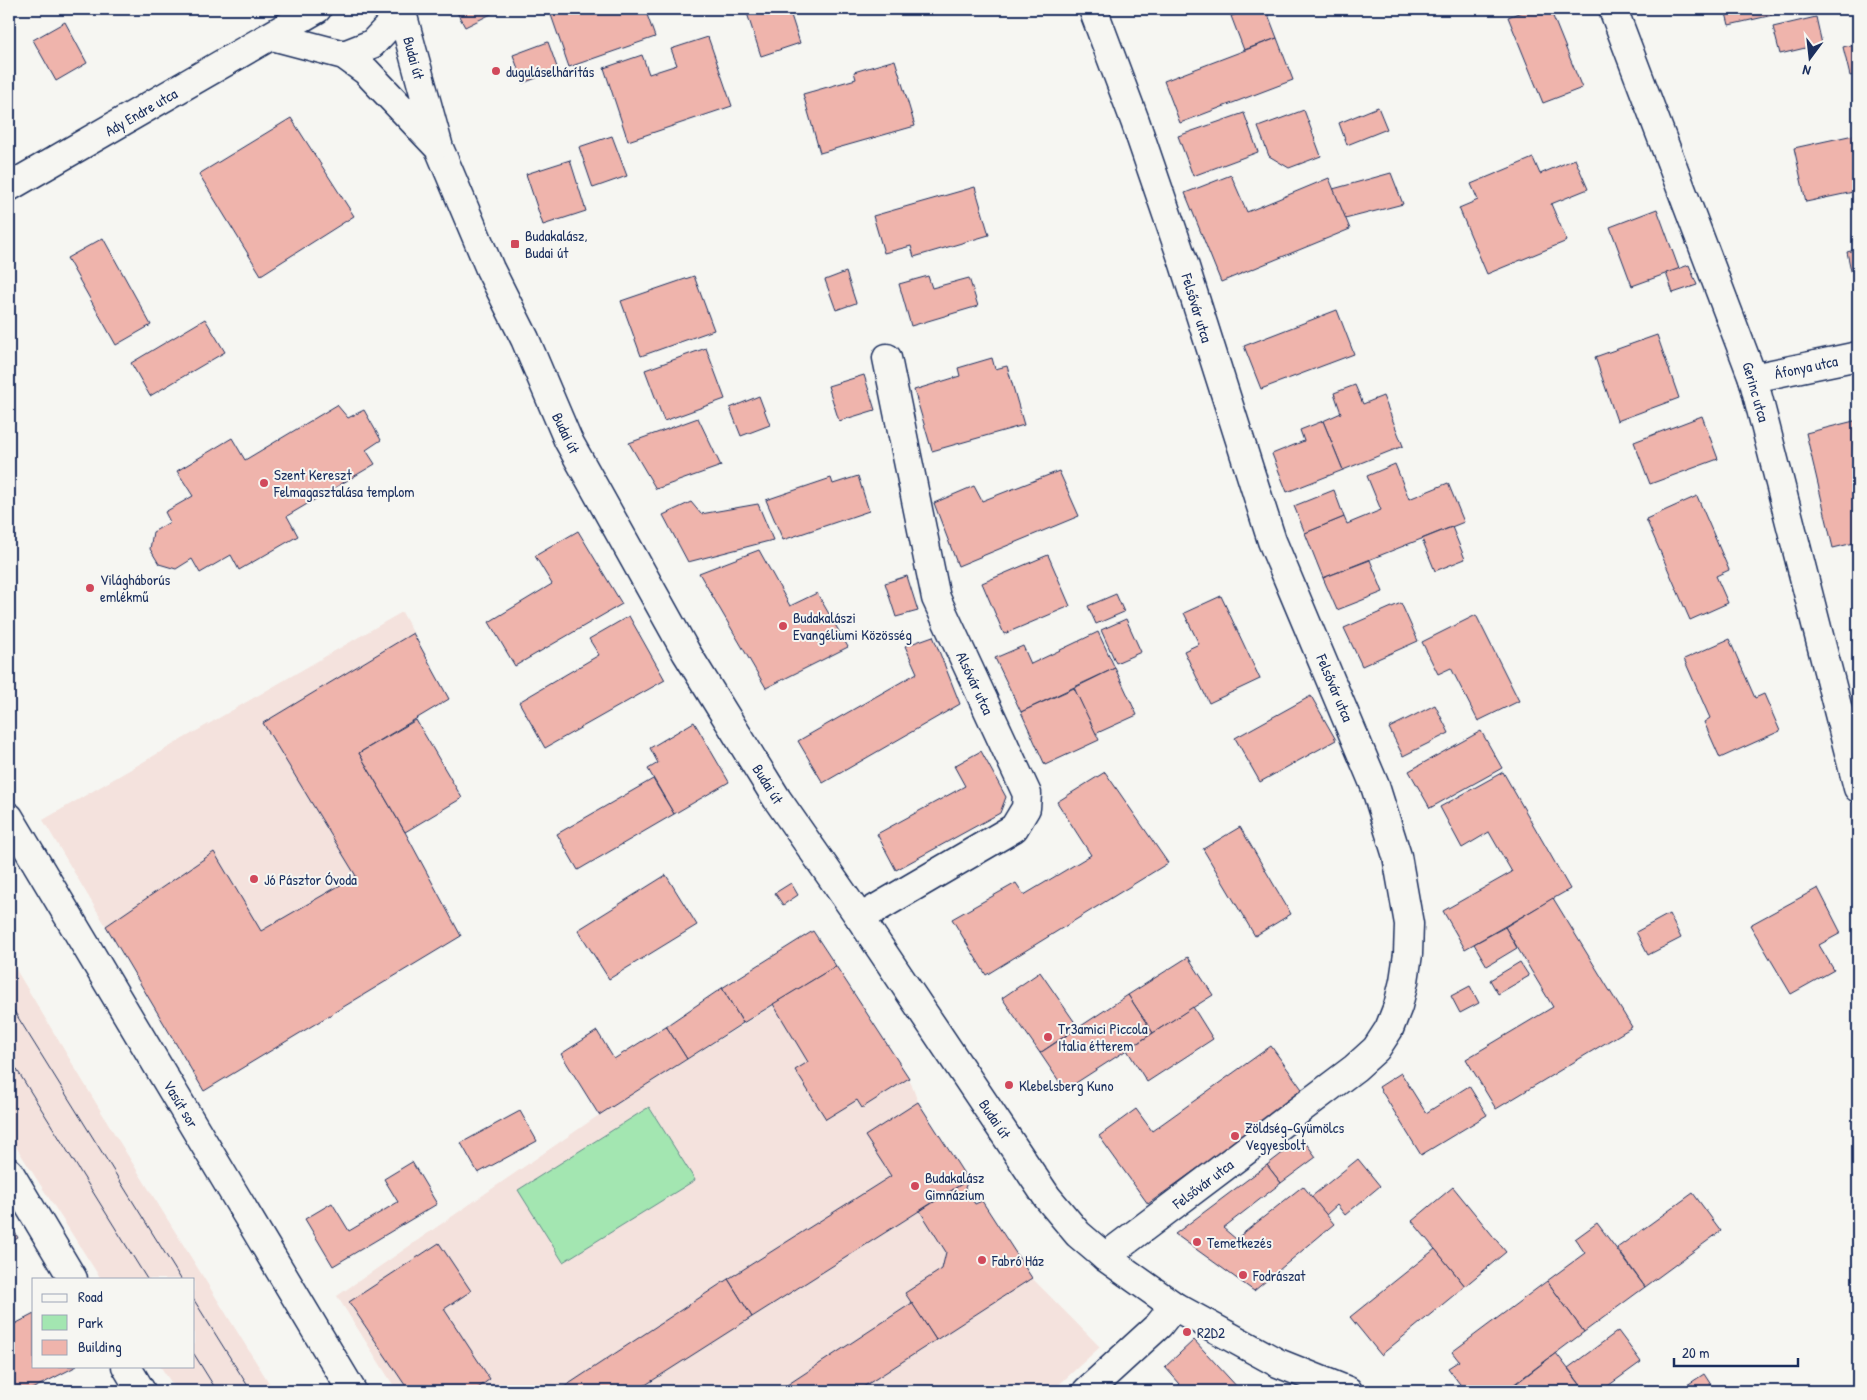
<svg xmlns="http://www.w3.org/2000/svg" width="1867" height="1400" font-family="'Patrick Hand',sans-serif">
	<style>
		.built { fill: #f4e2dd }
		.green { fill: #a3e6b1; stroke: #5f8a88 }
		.building { fill: #efb4ac; stroke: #1b2f5e }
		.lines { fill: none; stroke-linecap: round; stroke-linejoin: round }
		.street-casing { stroke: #1b2f5e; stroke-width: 31 }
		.secondary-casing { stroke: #1b2f5e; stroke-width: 31 }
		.street { stroke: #f6f6f2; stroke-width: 28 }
		.secondary { stroke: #f6f6f2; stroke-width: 28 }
		.tram { stroke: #1b2f5e; stroke-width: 1 }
		.poi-dot { fill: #d1495b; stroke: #f6f6f2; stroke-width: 2 }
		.labels { text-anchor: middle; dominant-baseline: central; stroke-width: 4; stroke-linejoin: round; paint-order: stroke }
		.street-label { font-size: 15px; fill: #1b2f5e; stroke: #f6f6f2 }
		.poi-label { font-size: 15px; fill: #1b2f5e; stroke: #f6f6f2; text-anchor: start }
	</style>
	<rect width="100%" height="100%" fill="#f6f6f2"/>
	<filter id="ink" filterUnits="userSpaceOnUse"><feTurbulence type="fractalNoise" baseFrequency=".02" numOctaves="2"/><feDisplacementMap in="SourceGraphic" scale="10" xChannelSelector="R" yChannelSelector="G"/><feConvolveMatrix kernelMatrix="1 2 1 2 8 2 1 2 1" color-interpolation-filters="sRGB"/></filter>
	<g filter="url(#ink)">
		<g class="built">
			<path d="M402 612 449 699 359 754 405 832 461 936 204 1091 43 820Z"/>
			<path d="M9 958 117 1138 274 1391H177L160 1366H194V1279H101L9 1136Z"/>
			<path d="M836 966 909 1078 918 1102 968 1180 965 1188 975 1204 982 1201 1032 1278 1100 1347 1052 1391H397L337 1296 599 1115Z"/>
		</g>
		<path class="green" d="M649 1107 695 1180 563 1262 518 1190Z"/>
		<g class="building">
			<path d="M455 9H501L465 27Z"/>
			<path d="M559 9H645L655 37 569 67 550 12Z"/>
			<path d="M750 9H789L800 43 761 56 746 10Z"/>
			<path d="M1252 9H1266L1277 38 1244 50 1231 16Z"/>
			<path d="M1529 9H1550L1582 88 1543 103 1508 17Z"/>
			<path d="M1725 9H1785L1786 12 1729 25Z"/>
			<path d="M1816 17 1822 44 1780 54 1773 27Z"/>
			<path d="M65 22 87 63 56 81 33 40Z"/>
			<path d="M708 37 732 106 628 141 604 68 642 55 649 74 677 65 671 49Z"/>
			<path d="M1277 38 1293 80 1180 123 1164 81Z"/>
			<path d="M548 42 558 70 523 83 513 55Z"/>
			<path d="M1858 43V74L1850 76 1843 47Z"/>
			<path d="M895 60 915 126 820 153 803 94 856 79 854 72Z"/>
			<path d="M1378 107 1387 129 1347 145 1339 123Z"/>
			<path d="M1304 110 1321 156 1289 168 1269 156 1258 127Z"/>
			<path d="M1244 113 1258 152 1193 176 1178 136Z"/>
			<path d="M291 118 354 216 261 275 199 174Z"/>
			<path d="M1858 134V191L1806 202 1794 148Z"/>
			<path d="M612 136 627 176 593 188 579 147Z"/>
			<path d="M1533 158 1540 174 1575 159 1588 189 1551 204 1567 241 1487 274 1459 208 1478 200 1471 184Z"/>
			<path d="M570 160 586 211 543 225 526 174Z"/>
			<path d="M1391 173 1403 204 1345 219 1333 189Z"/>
			<path d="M1231 175 1247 212 1329 178 1350 229 1221 282 1185 193Z"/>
			<path d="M975 187 989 235 914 257 911 246 884 253 873 216Z"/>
			<path d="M1657 209 1679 269 1632 286 1610 227Z"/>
			<path d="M103 238 151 325 116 345 67 258Z"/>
			<path d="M1858 249V303L1847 252Z"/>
			<path d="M1689 265 1697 285 1673 293 1666 273Z"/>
			<path d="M846 272 856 303 836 310 825 280Z"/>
			<path d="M694 276 714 330 641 356 621 301Z"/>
			<path d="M928 276 932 288 969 278 978 306 911 326 899 284Z"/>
			<path d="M1337 310 1354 354 1261 389 1244 346Z"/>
			<path d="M205 319 225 352 150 396 131 363Z"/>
			<path d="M1657 335 1679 398 1617 421 1595 357Z"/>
			<path d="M706 348 725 399 664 421 645 370Z"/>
			<path d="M992 358 995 369 1007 366 1024 425 932 451 914 390 960 376 958 368Z"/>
			<path d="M864 375 875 410 839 421 828 386Z"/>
			<path d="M1355 385 1363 404 1383 396 1403 446 1343 470 1323 421 1341 413 1334 393Z"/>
			<path d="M759 396 770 425 741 436 730 408Z"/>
			<path d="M337 405 348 418 364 410 381 440 366 450 375 464 287 516 298 536 239 570 231 555 200 573 192 559 176 569 159 564 150 549 153 532 170 522 165 512 193 496 177 471 232 438 245 460Z"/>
			<path d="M1702 416 1718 459 1650 484 1634 442Z"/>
			<path d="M698 418 721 466 656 489 629 443Z"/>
			<path d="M1858 420V542L1833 548 1806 433Z"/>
			<path d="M1323 421 1343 470 1287 492 1272 454 1304 441 1300 430Z"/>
			<path d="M1395 464 1409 499 1448 483 1464 522 1323 578 1305 533 1344 517 1347 524 1381 510 1367 476Z"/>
			<path d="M1059 471 1079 516 958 566 934 503 974 486 982 501Z"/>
			<path d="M858 476 869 511 783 540 766 500 831 478 833 484Z"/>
			<path d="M1334 490 1344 517 1305 533 1294 506Z"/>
			<path d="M1697 496 1729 570 1716 576 1728 603 1690 620 1646 519Z"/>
			<path d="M691 502 701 514 758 504 773 540 688 562 663 515Z"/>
			<path d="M1452 527 1465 559 1435 571 1422 539Z"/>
			<path d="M578 531 622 604 515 666 489 622 552 584 535 556Z"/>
			<path d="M759 550 790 606 817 593 848 647 766 688 699 573Z"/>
			<path d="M1048 555 1070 606 1004 634 982 583Z"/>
			<path d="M1370 560 1383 592 1337 610 1323 578Z"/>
			<path d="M907 576 918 611 896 617 885 583Z"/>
			<path d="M1116 594 1124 612 1096 624 1088 606Z"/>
			<path d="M1221 596 1260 679 1209 703 1184 651 1199 644 1184 613Z"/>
			<path d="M1401 603 1418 641 1362 666 1344 628Z"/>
			<path d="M1476 615 1519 701 1478 721 1451 668 1438 674 1422 642Z"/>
			<path d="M629 616 665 680 545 748 519 702 599 655 589 639Z"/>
			<path d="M1126 619 1141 652 1116 663 1101 630Z"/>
			<path d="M1098 632 1115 668 1021 712 995 658 1023 646 1031 664Z"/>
			<path d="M413 633 449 699 359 753 405 832 461 936 204 1091 106 926 214 852 261 931 356 876 263 723Z"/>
			<path d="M933 636 960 704 823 783 798 741 917 673 905 646Z"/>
			<path d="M1729 639 1755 698 1764 694 1780 731 1720 758 1704 722 1710 718 1684 659Z"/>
			<path d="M1115 668 1137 715 1095 734 1074 688Z"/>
			<path d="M1074 688 1099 740 1045 765 1021 712Z"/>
			<path d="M1311 696 1336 740 1260 782 1235 738Z"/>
			<path d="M1435 705 1449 733 1403 756 1389 728Z"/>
			<path d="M416 720 462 798 405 832 359 753Z"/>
			<path d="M694 722 729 782 674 814 648 769 658 763 650 748Z"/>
			<path d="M1481 731 1502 768 1430 808 1409 771Z"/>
			<path d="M981 751 1006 797 1000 813 896 870 877 834 965 786 954 766Z"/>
			<path d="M1105 772 1168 863 986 975 952 919 1016 883 1024 895 1091 855 1057 802Z"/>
			<path d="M1503 772 1570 889 1465 949 1443 911 1512 872 1489 832 1462 848 1440 807Z"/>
			<path d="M653 779 674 814 578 870 557 834Z"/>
			<path d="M1240 827 1291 914 1255 936 1203 849Z"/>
			<path d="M666 875 697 925 609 979 578 930Z"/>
			<path d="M791 883 798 895 783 905 775 893Z"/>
			<path d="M1818 888 1841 933 1819 945 1834 970 1791 994 1750 925Z"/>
			<path d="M1553 898 1632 1027 1496 1109 1466 1059 1553 1007 1505 927Z"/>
			<path d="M1669 914 1681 938 1648 955 1636 932Z"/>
			<path d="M1505 927 1517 948 1487 966 1474 944Z"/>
			<path d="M813 931 836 966 743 1023 722 988Z"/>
			<path d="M1188 957 1213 995 1153 1033 1128 995Z"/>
			<path d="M1520 962 1529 976 1498 994 1490 980Z"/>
			<path d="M836 966 909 1078 862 1108 857 1100 826 1119 795 1070 808 1062 773 1004Z"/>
			<path d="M1040 972 1078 1027 1040 1053 1002 998Z"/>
			<path d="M1470 986 1479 1003 1460 1013 1451 996Z"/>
			<path d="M722 988 743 1023 687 1059 666 1026Z"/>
			<path d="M1128 995 1153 1033 1065 1090 1040 1053Z"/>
			<path d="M1193 1007 1213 1039 1147 1082 1127 1050Z"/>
			<path d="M666 1026 687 1059 599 1115 561 1054 597 1031 614 1059Z"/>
			<path d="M1271 1046 1304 1092 1148 1204 1099 1136 1136 1109 1152 1131Z"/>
			<path d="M1401 1073 1426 1113 1469 1086 1487 1115 1421 1155 1379 1087Z"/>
			<path d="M918 1102 968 1180 752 1317 728 1279 891 1176 865 1136Z"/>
			<path d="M520 1111 537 1141 478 1173 461 1143Z"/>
			<path d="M1302 1138 1316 1157 1281 1183 1267 1165Z"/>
			<path d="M1358 1159 1380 1186 1345 1215 1337 1205 1326 1215 1311 1197Z"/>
			<path d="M412 1162 437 1204 333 1266 305 1219 332 1203 349 1231 398 1202 384 1179Z"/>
			<path d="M1267 1165 1281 1183 1223 1228 1236 1239 1303 1186 1334 1224 1254 1291 1175 1234Z"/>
			<path d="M968 1180 965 1188 975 1204 982 1201 1032 1278 936 1340 905 1293 942 1269 946 1252 920 1211Z"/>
			<path d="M1453 1187 1506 1252 1465 1286 1412 1221Z"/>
			<path d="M1693 1193 1721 1231 1645 1287 1617 1248Z"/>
			<path d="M9 1221 18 1238 9 1243Z"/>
			<path d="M1597 1223 1645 1287 1584 1332 1547 1281 1585 1253 1575 1239Z"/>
			<path d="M439 1243 471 1291 444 1309 490 1379 474 1391H409L349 1302Z"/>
			<path d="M1435 1249 1465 1286 1381 1355 1350 1317Z"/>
			<path d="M728 1279 752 1317 636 1391H558Z"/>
			<path d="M1547 1281 1584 1332 1505 1391H1465L1448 1368 1459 1361 1452 1352Z"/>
			<path d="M912 1303 936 1340 857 1391H778Z"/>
			<path d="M34 1314V1366H77L28 1391H9V1327Z"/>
			<path d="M1618 1331 1641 1362 1601 1391H1585L1568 1368Z"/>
			<path d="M1194 1340 1240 1390 1239 1391H1172L1180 1384 1165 1367Z"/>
			<path d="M1556 1353 1585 1391H1517L1513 1386Z"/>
			<path d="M1704 1374 1715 1391H1678Z"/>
		</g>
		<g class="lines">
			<defs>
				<g id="street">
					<path d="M1093 9 1135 121 1184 264 1272 541 1375 786 1397 856 1409 924 1408 954 1404 981 1398 1006 1389 1029 1376 1049 1355 1068 1105 1257"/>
					<path d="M1613 9 1753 378 1858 788"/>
					<path d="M1753 378 1858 356"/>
					<path d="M9 817 352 1391"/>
					<path d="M860 918 1014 828 1026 808 1027 794 936 598 887 358"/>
					<path d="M9 1172 73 1279"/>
					<path d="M126 1366 141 1391"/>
					<path d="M1087 1391 1159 1325 1174 1306"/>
				</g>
				<g id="secondary">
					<path d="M401 9 439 148 490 269 525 339 568 440 686 652 777 799 860 918 1047 1197 1078 1234 1105 1257 1174 1306 1278 1363 1348 1391"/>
					<path d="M272 36 344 55 366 71 436 145"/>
					<path d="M344 55 372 44 402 12"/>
					<path d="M9 187 317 9"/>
				</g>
			</defs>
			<use href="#street" class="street-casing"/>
			<use href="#secondary" class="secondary-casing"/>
			<use href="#street" class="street"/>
			<use href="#secondary" class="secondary"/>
			<g class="tram">
				<path d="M9 1003 181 1279"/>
				<path d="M9 1057 147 1279"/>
				<path d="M194 1300 251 1391"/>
				<path d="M194 1354 217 1391"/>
			</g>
		</g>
	</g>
	<g class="poi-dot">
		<circle cx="496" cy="71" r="5"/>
		<rect x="510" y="239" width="10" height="10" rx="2.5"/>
		<circle cx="264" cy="483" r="5"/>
		<circle cx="90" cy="588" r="5"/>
		<circle cx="783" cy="626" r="5"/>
		<circle cx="254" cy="879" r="5"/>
		<circle cx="1048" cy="1037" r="5"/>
		<circle cx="1009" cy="1085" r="5"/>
		<circle cx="1235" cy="1136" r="5"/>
		<circle cx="915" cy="1186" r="5"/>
		<circle cx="1197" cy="1242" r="5"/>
		<circle cx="982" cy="1260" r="5"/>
		<circle cx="1243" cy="1275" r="5"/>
		<circle cx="1187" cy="1332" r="5"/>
	</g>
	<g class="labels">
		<g class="street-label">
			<text transform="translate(414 58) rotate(75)">Budai út</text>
			<text transform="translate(141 112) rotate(-30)">Ady Endre utca</text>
			<text transform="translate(1197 308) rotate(73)">Felsővár utca</text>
			<text transform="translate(1806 367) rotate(-12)">Áfonya utca</text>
			<text transform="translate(1756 392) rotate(74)">Gerinc utca</text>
			<text transform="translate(566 433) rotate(64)">Budai út</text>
			<text transform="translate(975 683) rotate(65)">Alsóvár utca</text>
			<text transform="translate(1335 688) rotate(67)">Felsővár utca</text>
			<text transform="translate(768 784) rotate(58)">Budai út</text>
			<text transform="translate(181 1104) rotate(59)">Vasút sor</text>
			<text transform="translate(995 1119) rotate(56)">Budai út</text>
			<text transform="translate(1203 1184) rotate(-37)">Felsővár utca</text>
		</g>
		<g class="poi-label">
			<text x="506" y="71">duguláselhárítás</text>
			<text x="525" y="235">Budakalász,<tspan x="525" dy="17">Budai út</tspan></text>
			<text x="274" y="474">Szent Kereszt<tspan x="274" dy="17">Felmagasztalása templom</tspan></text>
			<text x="100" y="579">Világháborús<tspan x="100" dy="17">emlékmű</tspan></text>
			<text x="793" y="617">Budakalászi<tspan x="793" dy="17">Evangéliumi Közösség</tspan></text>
			<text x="264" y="879">Jó Pásztor Óvoda</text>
			<text x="1058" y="1028">Tr3amici Piccola<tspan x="1058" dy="17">Italia étterem</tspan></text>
			<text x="1019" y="1085">Klebelsberg Kuno</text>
			<text x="1245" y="1127">Zöldség-Gyümölcs<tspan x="1245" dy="17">Vegyesbolt</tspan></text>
			<text x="925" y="1177">Budakalász<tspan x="925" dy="17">Gimnázium</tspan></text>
			<text x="1207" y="1242">Temetkezés</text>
			<text x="992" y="1260">Fabró Ház</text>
			<text x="1253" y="1275">Fodrászat</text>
			<text x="1197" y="1332">R2D2</text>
		</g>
	</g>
	<rect width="1867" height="1400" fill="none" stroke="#f6f6f2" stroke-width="30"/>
	<rect x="15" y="15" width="1837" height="1370" fill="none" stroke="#1b2f5e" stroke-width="2" filter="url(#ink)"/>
	<rect x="32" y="1278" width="162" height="90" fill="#f6f6f2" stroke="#9ea6b7"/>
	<rect x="42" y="1294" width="25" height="8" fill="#f6f6f2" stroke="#9ea6b7"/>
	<text x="78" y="1302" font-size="15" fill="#1b2f5e">Road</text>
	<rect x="42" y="1315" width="25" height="15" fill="#a3e6b1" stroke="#9ea6b7"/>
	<text x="78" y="1328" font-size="15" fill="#1b2f5e">Park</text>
	<rect x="42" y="1340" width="25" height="15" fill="#efb4ac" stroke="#9ea6b7"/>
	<text x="78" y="1352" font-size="15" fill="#1b2f5e">Building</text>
	<g transform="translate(1810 58) rotate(195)" stroke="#f6f6f2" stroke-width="4" paint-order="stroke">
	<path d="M0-4L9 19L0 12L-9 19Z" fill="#1b2f5e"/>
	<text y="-8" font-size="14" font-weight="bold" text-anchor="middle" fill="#1b2f5e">N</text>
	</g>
	<path d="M1674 1358v8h124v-8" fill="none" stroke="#1b2f5e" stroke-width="2.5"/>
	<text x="1682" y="1358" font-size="15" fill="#1b2f5e" stroke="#f6f6f2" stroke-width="4" paint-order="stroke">20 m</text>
</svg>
